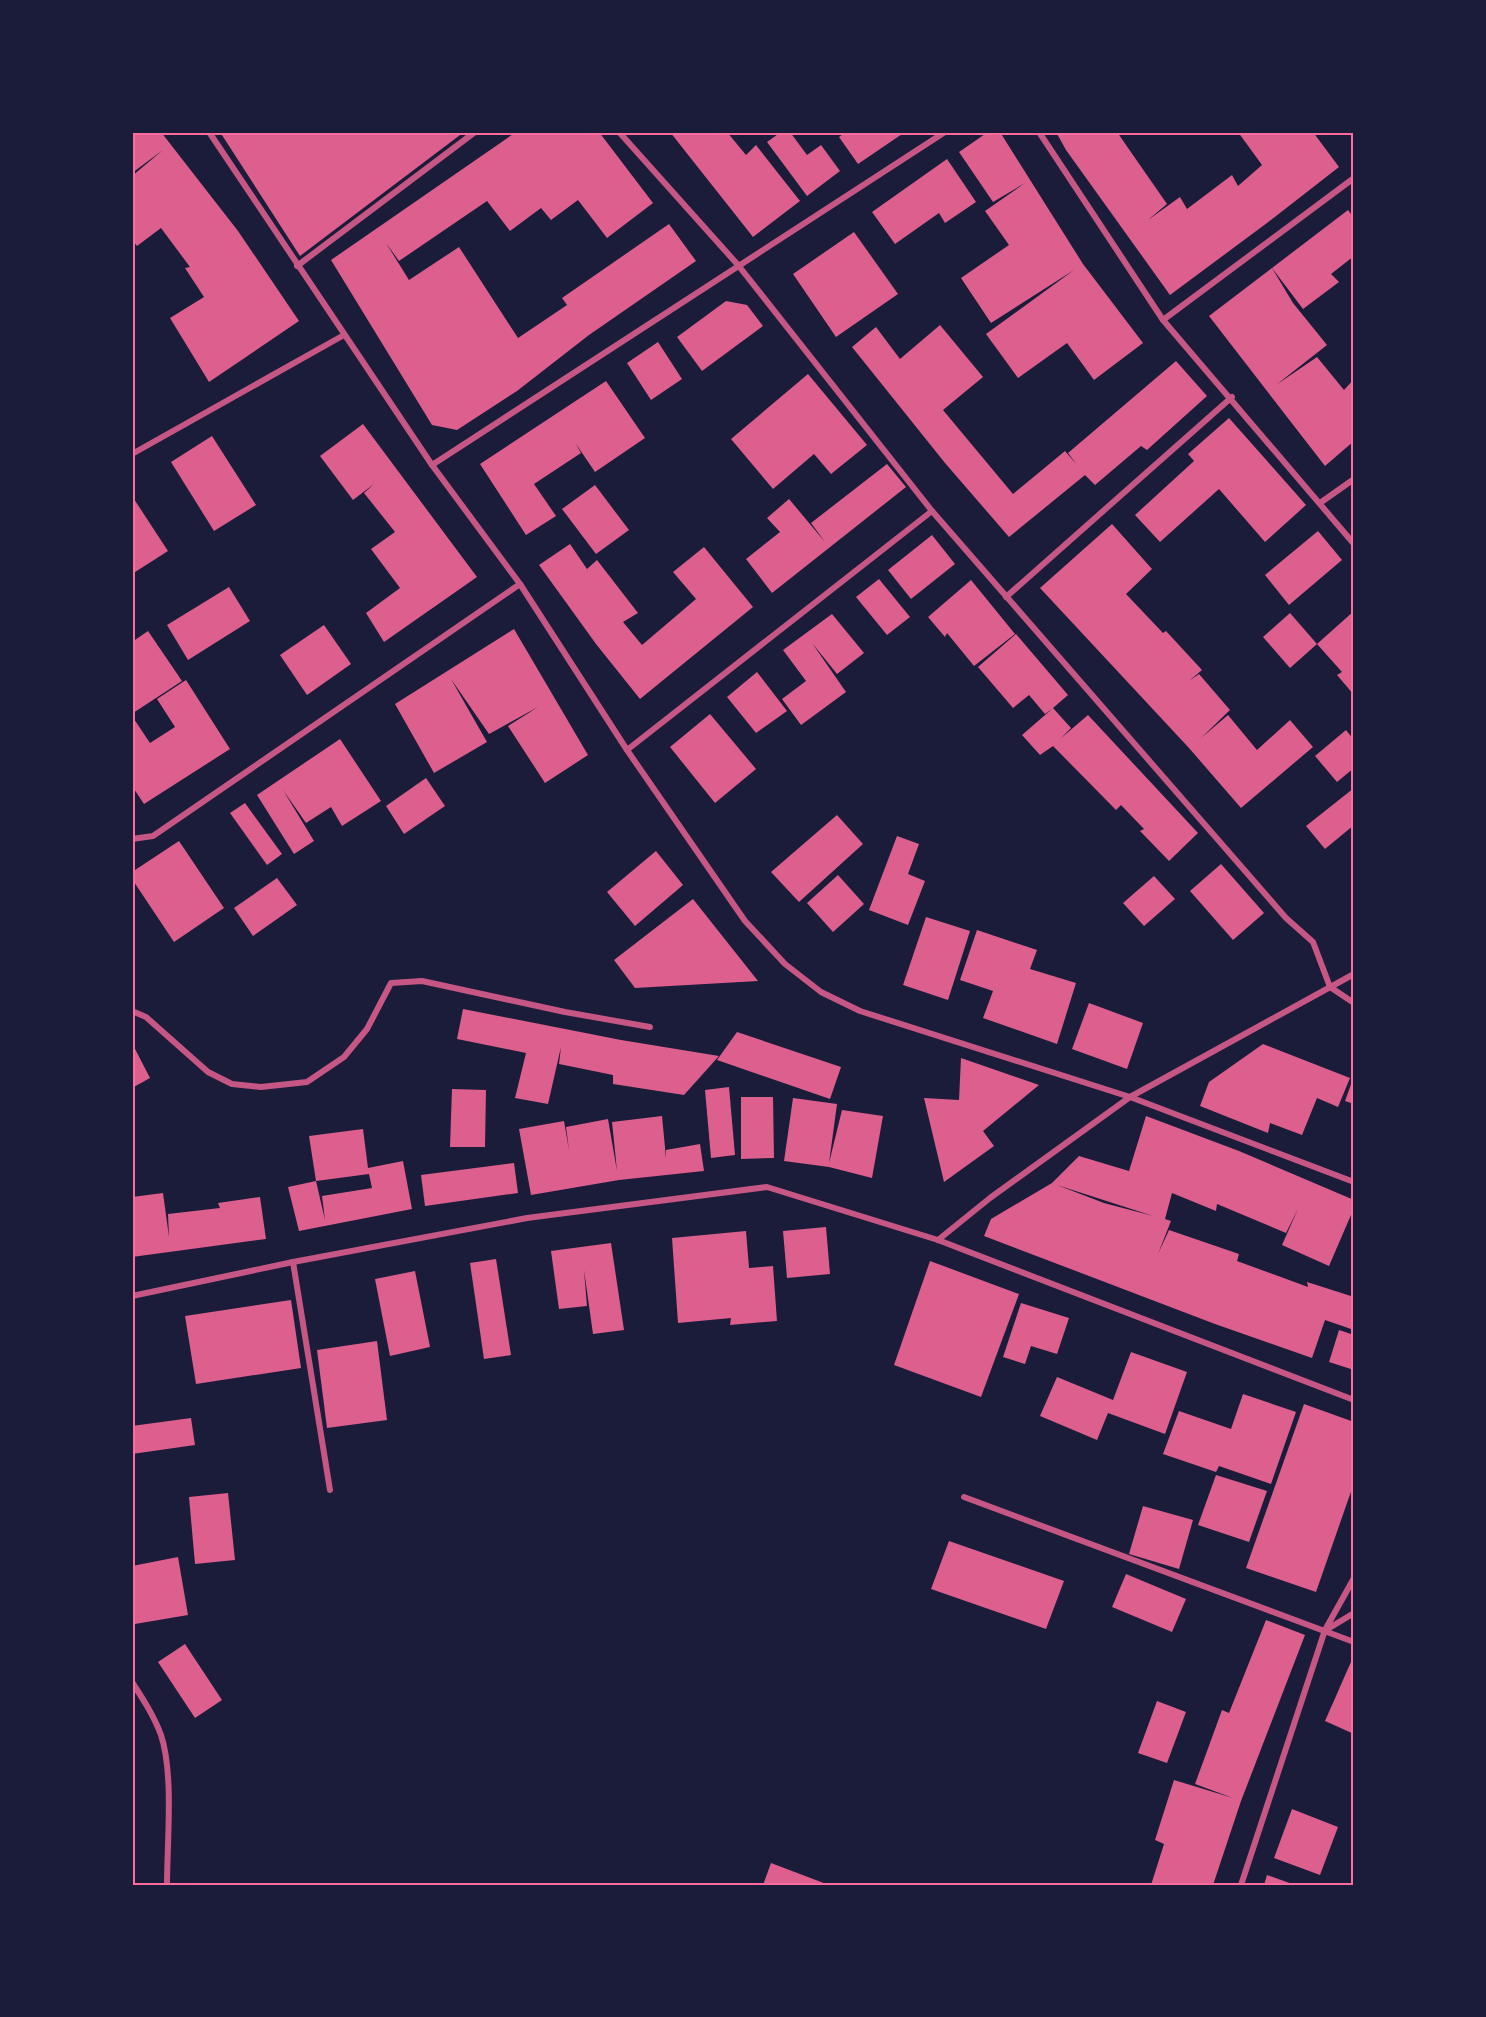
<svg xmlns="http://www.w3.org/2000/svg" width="1486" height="2017" font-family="Quicksand,sans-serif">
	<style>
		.building { fill: #dd5f8e; fill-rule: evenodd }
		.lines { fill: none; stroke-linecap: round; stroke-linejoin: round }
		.minor { stroke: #c65784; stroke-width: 6 }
		.neatline { fill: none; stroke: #ff6b9d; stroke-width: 2 }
	</style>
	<rect width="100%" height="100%" fill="#1b1b3a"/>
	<g class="building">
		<path d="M132 132H161L238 231 299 321 209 382 170 318 204 297 185 268 190 267 161 228 137 246 132 240V176L163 150 132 173Z"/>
		<path d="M220 132H464L300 256Z"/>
		<path d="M516 132H599L653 203 607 238 578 200 551 220 541 208 510 231 487 201 399 261 386 243 409 280 459 247 518 338 567 305 562 298 669 224 696 261 589 335 517 391 457 430 432 425 331 260Z"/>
		<path d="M670 132H727L746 155 756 145 800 201 753 237Z"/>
		<path d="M781 132H790L807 155 821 145 840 171 807 196 767 142Z"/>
		<path d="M846 132H905L858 164 839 137Z"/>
		<path d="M988 132H1000L1083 264 1143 343 1094 380 1067 343 1018 378 986 334 1074 270 991 323 961 278 1009 245 985 211 1025 183 993 202 959 152Z"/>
		<path d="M1056 132H1117L1167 204 1148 220 1180 197 1187 209 1232 175 1238 186 1262 165 1238 132H1313L1339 167 1267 223 1170 295 1066 150Z"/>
		<path d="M947 159 976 202 945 223 939 213 895 244 872 212Z"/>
		<path d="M1348 210 1354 218V256L1331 274 1339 282 1303 309 1272 268Z"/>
		<path d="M854 232 898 294 836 337 793 274Z"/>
		<path d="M1272 268 1293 303 1327 345 1276 385 1317 357 1344 390 1354 379V441L1325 466 1209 316Z"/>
		<path d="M726 301 747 305 763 326 702 371 677 337Z"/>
		<path d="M940 325 983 377 943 410 1013 494 1065 451 1077 465 1068 453 1176 361 1207 396 1147 450 1141 446 1095 485 1085 475 1009 537 945 463 852 347 876 327 900 359Z"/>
		<path d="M658 342 682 379 651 400 627 363Z"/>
		<path d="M808 374 867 445 831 474 814 454 773 489 731 439Z"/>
		<path d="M606 381 645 438 595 472 576 444 581 453 534 484 556 516 526 535 480 464Z"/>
		<path d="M1229 418 1306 505 1265 542 1219 489 1160 542 1135 515 1194 461 1188 454Z"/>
		<path d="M363 424 477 577 384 642 366 613 400 588 371 549 395 532 364 493 374 484 353 500 320 456Z"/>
		<path d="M212 436 256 505 214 531 171 462Z"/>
		<path d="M887 464 906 487 772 593 746 559 780 532 767 518 789 499 825 542 811 523Z"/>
		<path d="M595 485 629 530 596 554 562 509Z"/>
		<path d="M132 496 168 551 132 574Z"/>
		<path d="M1112 524 1152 569 1126 594 1163 633 1166 631 1202 670 1189 681 1199 674 1230 710 1201 738 1228 715 1257 750 1290 720 1313 747 1241 808 1189 748 1040 588Z"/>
		<path d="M1318 531 1342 560 1289 605 1265 575Z"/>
		<path d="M932 535 955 564 911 599 888 570Z"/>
		<path d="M570 544 587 569 597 560 638 613 623 622 642 645 696 599 673 572 704 547 753 607 640 699 596 644 539 565Z"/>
		<path d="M879 579 910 617 887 635 856 597Z"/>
		<path d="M971 580 1015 634 974 666 947 633 945 637 928 617Z"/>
		<path d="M229 587 250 621 188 660 167 625Z"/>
		<path d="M1354 611V695L1337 675 1342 672 1317 644Z"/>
		<path d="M1290 613 1317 644 1290 668 1263 637Z"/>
		<path d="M832 614 864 653 837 674 812 643 846 692 801 725 782 699 806 681 783 650Z"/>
		<path d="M324 625 351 664 307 695 280 655Z"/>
		<path d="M514 629 588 755 545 783 508 726 538 707 489 734 451 679 487 742 434 773 395 704Z"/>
		<path d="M148 631 182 681 133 713 132 642Z"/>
		<path d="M1016 634 1068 695 1053 708 1071 728 1060 739 1088 715 1198 833 1169 861 1140 831 1144 829 1121 805 1116 810 1053 746 1040 755 1022 735 1052 709 1045 714 1029 695 1013 708 978 667Z"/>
		<path d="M757 672 787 711 756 733 727 697Z"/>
		<path d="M186 680 230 749 144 804 132 786V721L134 719 150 743 175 727 157 699Z"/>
		<path d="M710 714 756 769 715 803 670 747Z"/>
		<path d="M1346 730 1354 740V768L1337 782 1315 756Z"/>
		<path d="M340 739 381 801 342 826 331 807 306 823 283 790 314 841 294 854 257 795Z"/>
		<path d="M426 778 445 806 404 834 386 806Z"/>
		<path d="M1354 788V825L1325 849 1306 826Z"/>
		<path d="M245 803 282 854 267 865 230 813Z"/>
		<path d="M837 815 863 844 799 902 771 872Z"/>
		<path d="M897 836 919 844 908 874 925 881 908 925 869 910Z"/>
		<path d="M179 841 224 908 174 942 132 879V872Z"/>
		<path d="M656 851 683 885 635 926 607 892Z"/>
		<path d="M1221 864 1264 913 1233 940 1190 891Z"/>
		<path d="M838 875 864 904 833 932 807 903Z"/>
		<path d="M1154 876 1175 899 1144 926 1123 903Z"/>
		<path d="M277 878 297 905 253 936 234 908Z"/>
		<path d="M693 899 758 981 635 988 614 960Z"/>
		<path d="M926 917 970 931 948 1000 903 985Z"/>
		<path d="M977 930 1037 950 1030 969 1076 983 1057 1044 983 1018 993 991 960 980Z"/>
		<path d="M1089 1003 1143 1023 1127 1069 1072 1049Z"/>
		<path d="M463 1009 621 1040 719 1056 684 1095 613 1084V1075L559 1064 561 1047 548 1104 515 1098 526 1053 457 1039Z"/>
		<path d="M737 1032 841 1067 830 1099 717 1060Z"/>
		<path d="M132 1043 150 1078 132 1088Z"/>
		<path d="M1263 1044 1350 1078 1338 1107 1317 1098 1302 1135 1270 1123 1268 1133 1200 1106 1209 1082Z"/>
		<path d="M961 1058 1039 1085 983 1131 994 1146 944 1182 924 1098 959 1100Z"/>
		<path d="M1354 1076V1104L1345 1101Z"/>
		<path d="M729 1087 735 1155 711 1158 705 1090Z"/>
		<path d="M452 1089 486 1090 485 1147H450Z"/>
		<path d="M741 1097H773L774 1158 741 1159Z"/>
		<path d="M793 1098 837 1104 829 1163 842 1110 883 1116 872 1178 829 1167 784 1161Z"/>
		<path d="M662 1116 666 1158V1150L700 1144 704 1171 619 1180 531 1195 519 1129 564 1121 569 1150 566 1127 608 1119 617 1171 612 1122Z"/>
		<path d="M1146 1116 1239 1151 1354 1200V1208L1329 1266 1282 1245 1298 1209 1286 1233 1217 1204 1216 1211 1172 1193 1165 1219 1171 1221 1158 1254 1169 1230 1239 1254 1237 1261 1308 1287 1307 1282 1354 1297V1330L1325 1320 1312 1358 1215 1324 984 1236 991 1219 1052 1183 1079 1156 1129 1171ZM1057 1185 1153 1216 1104 1203Z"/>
		<path d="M363 1129 368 1168 403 1161 412 1209 299 1231 288 1187 316 1181 309 1136ZM369 1174 372 1188 322 1196 325 1220 316 1181Z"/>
		<path d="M514 1163 518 1193 425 1206 421 1175Z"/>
		<path d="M163 1193 169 1237 168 1214 220 1208 218 1203 260 1197 266 1239 132 1257V1197Z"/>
		<path d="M826 1227 830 1274 787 1278 783 1231Z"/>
		<path d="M746 1231 749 1268 773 1266 777 1321 730 1325 731 1318 678 1323 672 1238Z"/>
		<path d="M611 1243 624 1330 593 1334 584 1270 587 1306 559 1309 551 1251Z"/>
		<path d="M496 1259 511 1355 484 1359 470 1263Z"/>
		<path d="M930 1261 1019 1294 981 1397 894 1365Z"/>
		<path d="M415 1271 430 1347 390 1356 375 1279Z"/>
		<path d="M291 1300 301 1368 196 1384 185 1316Z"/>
		<path d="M1021 1303 1069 1318 1057 1354 1031 1346 1025 1364 1003 1357Z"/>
		<path d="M1339 1330 1354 1335V1370L1329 1362Z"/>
		<path d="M377 1341 387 1420 327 1428 317 1350Z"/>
		<path d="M1131 1352 1187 1372 1165 1434 1108 1413 1097 1440 1040 1416 1057 1377 1113 1400Z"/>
		<path d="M1243 1394 1296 1412 1271 1484 1219 1466 1216 1472 1163 1454 1179 1411 1231 1429Z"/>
		<path d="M1304 1404 1354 1422V1483L1316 1592 1246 1568Z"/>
		<path d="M191 1418 195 1445 132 1454V1426Z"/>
		<path d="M1216 1475 1267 1491 1249 1542 1198 1525Z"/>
		<path d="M228 1493 235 1560 195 1564 189 1497Z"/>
		<path d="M1143 1506 1193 1520 1179 1569 1129 1554Z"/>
		<path d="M949 1541 1064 1581 1046 1629 931 1589Z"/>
		<path d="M178 1557 188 1615 135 1624 132 1566Z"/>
		<path d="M1126 1574 1186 1599 1172 1632 1112 1607Z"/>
		<path d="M1266 1620 1305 1635 1241 1801 1213 1885H1151L1164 1844 1155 1840 1174 1780 1233 1798 1195 1784 1222 1710 1229 1713Z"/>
		<path d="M185 1644 222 1700 195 1718 158 1662Z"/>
		<path d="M1354 1655V1734L1325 1721Z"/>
		<path d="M1157 1701 1186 1712 1167 1763 1138 1753Z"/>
		<path d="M1292 1809 1338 1827 1320 1875 1274 1858Z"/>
		<path d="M771 1863 829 1885H763Z"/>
		<path d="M1267 1875 1295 1885H1264Z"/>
	</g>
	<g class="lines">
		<g class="minor">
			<path d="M209 132 432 465 520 584 627 750 745 921 785 964 821 992 860 1011 1130 1097 1354 1182"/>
			<path d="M619 132 738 265 932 511 1286 918 1313 942 1330 987 1354 1003"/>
			<path d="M1039 132 1163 320 1354 544"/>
			<path d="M297 266 475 132"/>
			<path d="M1163 320 1354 178"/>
			<path d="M132 454 344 335"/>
			<path d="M432 465 945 132"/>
			<path d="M1320 503 1354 479"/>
			<path d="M1006 597 1232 397"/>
			<path d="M627 750 932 511"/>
			<path d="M132 839 153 836 520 584"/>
			<path d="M132 1011 146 1017 208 1072 232 1084 261 1087 307 1082 344 1057 367 1029 391 983 422 981 565 1012 650 1027"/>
			<path d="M938 1240 990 1198 1130 1097 1354 974"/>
			<path d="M293 1262 330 1490"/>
			<path d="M132 1296 293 1262 527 1218 767 1187 938 1240 1354 1400"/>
			<path d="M964 1497 1354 1642"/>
			<path d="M1326 1630 1354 1613"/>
			<path d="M132 1682C143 1699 154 1716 161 1735 174 1774 167 1843 167 1885"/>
			<path d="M1241 1885 1325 1630 1354 1578"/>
		</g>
	</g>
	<rect width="1486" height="2017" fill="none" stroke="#1b1b3a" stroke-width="267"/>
	<rect x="134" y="134" width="1218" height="1750" class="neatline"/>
</svg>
